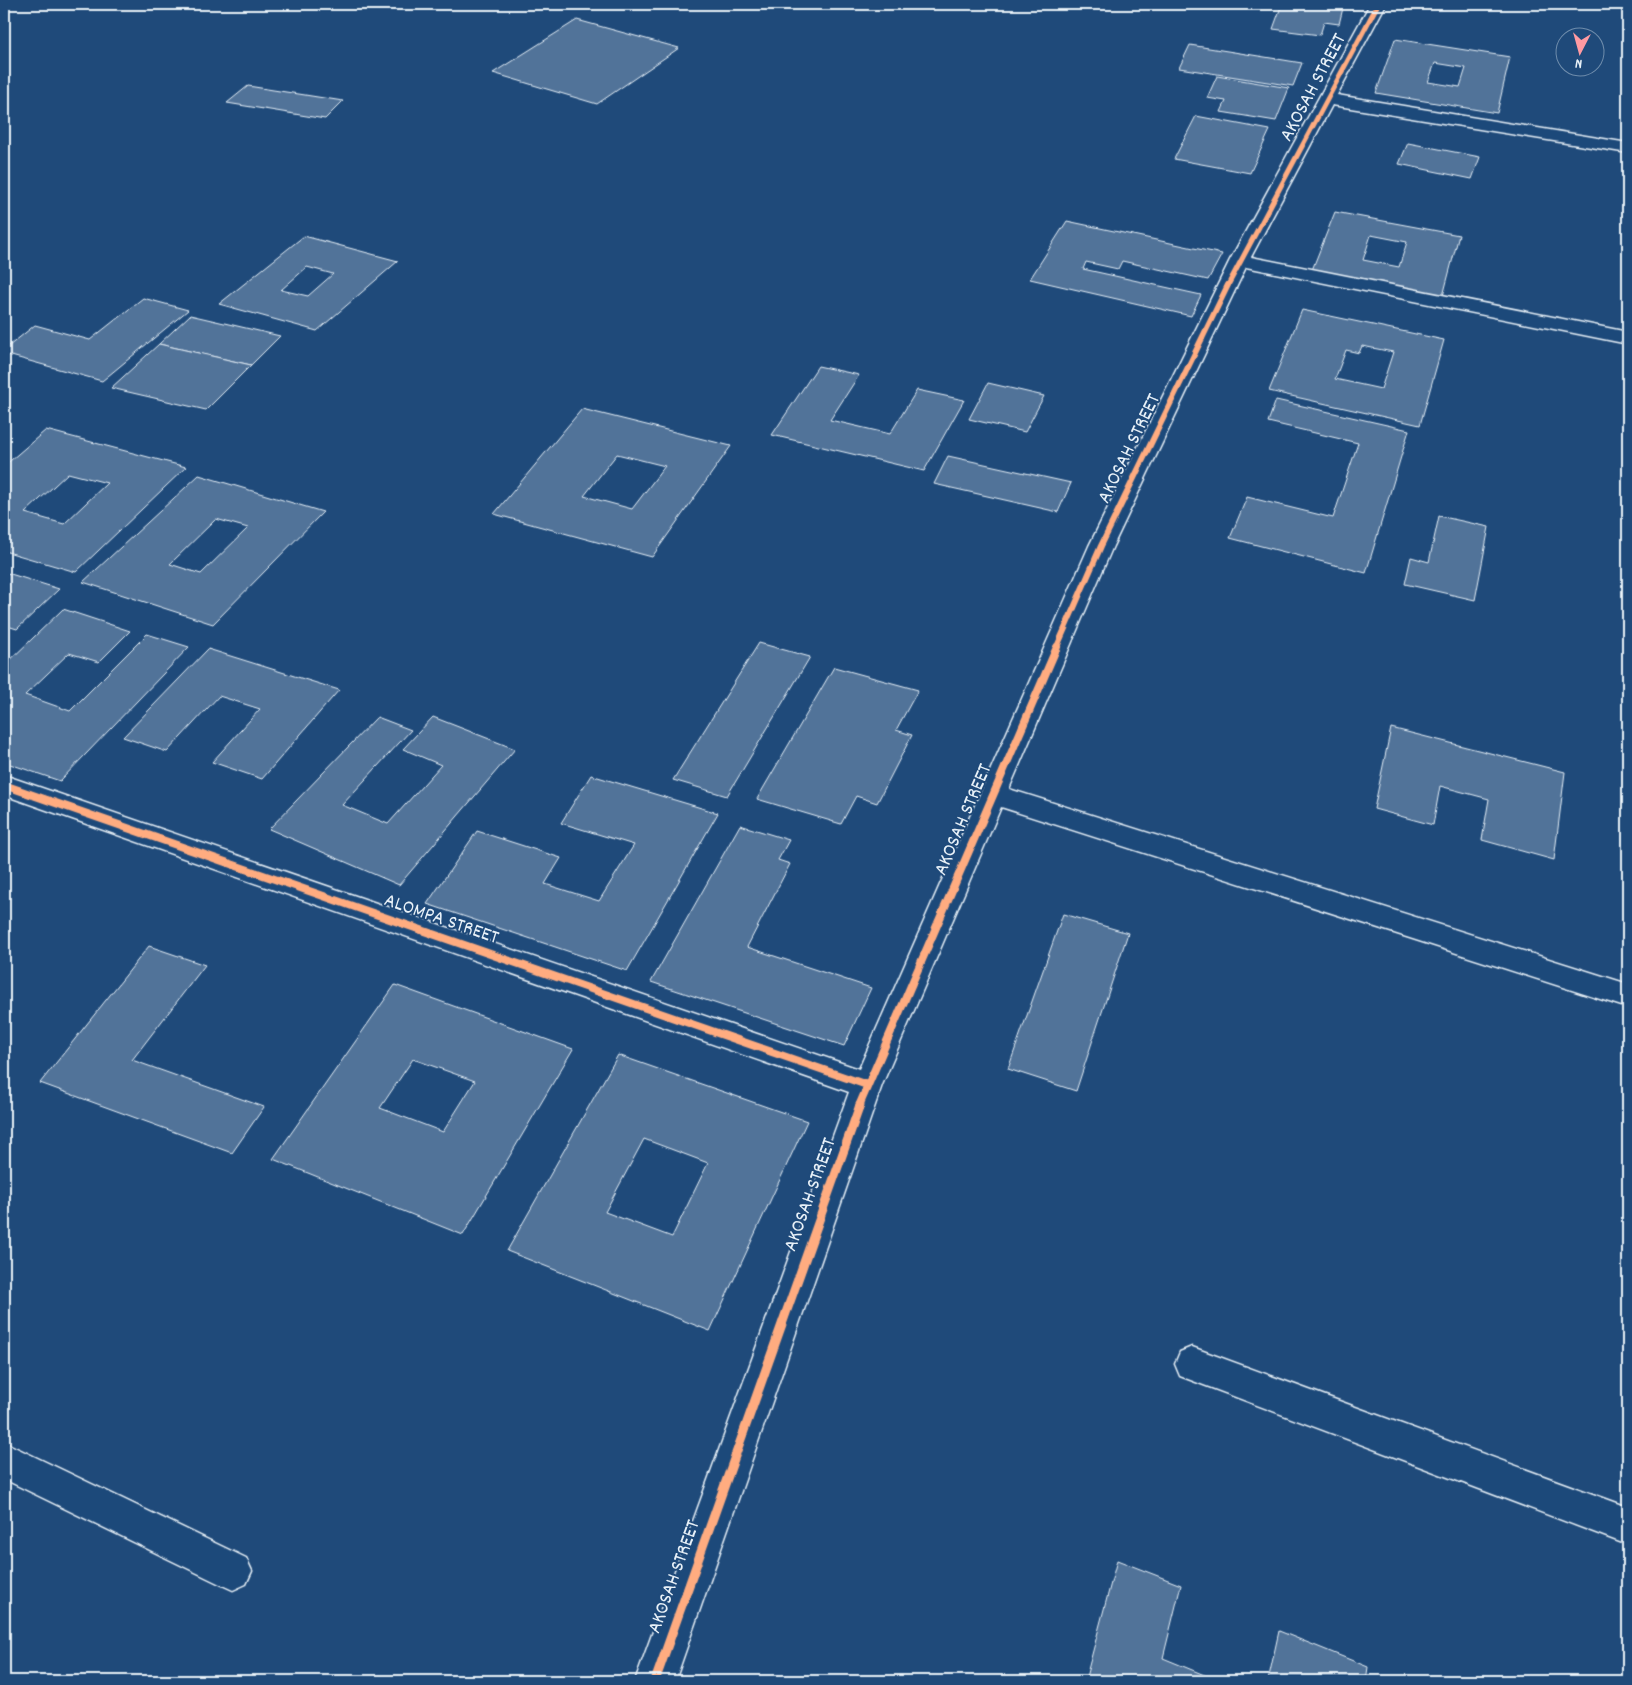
<svg xmlns="http://www.w3.org/2000/svg" width="1632" height="1685" font-family="Dekko,sans-serif">
	<style>
		.building { fill: #517399; stroke: #e8f1f8; fill-rule: evenodd }
		.lines { fill: none; stroke-linecap: round; stroke-linejoin: round }
		.street-casing { stroke: #e8f1f8; stroke-width: 3 }
		.street { fill: #1f4a7a; fill-rule: evenodd }
		.cycleway-far3-casing { stroke: #1f4a7a; stroke-width: 7 }
		.cycleway-far2-casing { stroke: #1f4a7a; stroke-width: 9 }
		.cycleway-far1-casing { stroke: #1f4a7a; stroke-width: 11 }
		.cycleway-casing { stroke: #1f4a7a; stroke-width: 12 }
		.cycleway-far3 { stroke: #ffac80; stroke-width: 5 }
		.cycleway-far2 { stroke: #ffac80; stroke-width: 6 }
		.cycleway-far1 { stroke: #ffac80; stroke-width: 8 }
		.cycleway { stroke: #ffac80; stroke-width: 9 }
		.labels { text-anchor: middle; dominant-baseline: central; stroke-width: 4; stroke-linejoin: round; paint-order: stroke }
		.street-label { font-size: 20px; fill: #e8f1f8; stroke: #1f4a7a }
	</style>
	<rect width="100%" height="100%" fill="#1f4a7a"/>
	<filter id="ink" filterUnits="userSpaceOnUse"><feTurbulence type="fractalNoise" baseFrequency=".02" numOctaves="2"/><feDisplacementMap in="SourceGraphic" scale="10" xChannelSelector="R" yChannelSelector="G"/><feConvolveMatrix kernelMatrix="1 2 1 2 8 2 1 2 1" color-interpolation-filters="sRGB"/></filter>
	<g filter="url(#ink)">
		<g class="building">
			<path d="M1282 4H1344L1339 24 1324 22 1320 35 1273 29Z"/>
			<path d="M577 20 679 48 597 104 493 73Z"/>
			<path d="M1395 39 1510 57 1497 113 1376 93ZM1435 63 1466 68 1460 87 1428 82Z"/>
			<path d="M1190 45 1302 63 1293 86 1179 68Z"/>
			<path d="M1217 76 1289 88 1276 121 1221 112 1226 101 1207 98Z"/>
			<path d="M248 86 343 101 325 119 227 103Z"/>
			<path d="M1196 116 1270 130 1250 173 1174 159Z"/>
			<path d="M1408 143 1480 157 1472 179 1399 164Z"/>
			<path d="M1335 212 1459 235 1443 296 1312 270ZM1371 235 1407 242 1399 267 1363 260Z"/>
			<path d="M1067 221 1222 254 1208 280 1122 261 1118 269 1086 262 1083 269 1201 295 1191 316 1030 279Z"/>
			<path d="M304 236 398 261 317 331 219 304ZM307 267 333 274 308 296 281 290Z"/>
			<path d="M143 298 188 310 102 381 4 354V350L35 325 90 340Z"/>
			<path d="M1302 310 1444 340 1420 425 1269 391ZM1362 346 1393 352 1381 389 1335 379 1346 350 1359 353Z"/>
			<path d="M190 315 280 336 251 365 159 344Z"/>
			<path d="M159 344 251 365 206 410 111 388Z"/>
			<path d="M818 366 859 375 830 420 890 434 917 390 964 400 924 471 772 435Z"/>
			<path d="M988 383 1044 396 1025 432 969 419Z"/>
			<path d="M1276 400 1409 430 1366 573 1230 538 1247 497 1333 518 1358 443 1268 422Z"/>
			<path d="M582 409 731 446 652 557 494 514ZM617 454 665 466 632 509 584 496Z"/>
			<path d="M46 430 186 467 76 572 4 551V466ZM68 473 107 483 64 524 25 513Z"/>
			<path d="M948 456 1071 483 1058 512 934 484Z"/>
			<path d="M199 475 323 512 213 624 83 582ZM216 519 248 528 201 574 170 564Z"/>
			<path d="M1439 516 1489 527 1475 600 1405 584 1411 557 1429 562Z"/>
			<path d="M4 572 59 589 17 629 4 625Z"/>
			<path d="M63 609 130 631 99 662 69 653 25 695 70 711 147 634 189 647 60 781 4 762V666Z"/>
			<path d="M759 643 810 657 727 796 673 780Z"/>
			<path d="M208 649 339 690 262 779 212 762 260 709 219 696 167 752 123 737Z"/>
			<path d="M834 667 918 690 896 730 912 735 877 803 856 796 841 824 757 799Z"/>
			<path d="M377 717 411 730 342 805 388 824 441 765 403 749 433 717 515 749 399 885 269 829Z"/>
			<path d="M1391 728 1565 772 1554 860 1482 840 1489 799 1440 786 1433 825 1374 809Z"/>
			<path d="M591 775 718 813 627 971 427 904 477 831 561 858 545 884 599 901 634 845 561 823Z"/>
			<path d="M740 825 789 840 778 860 790 864 747 947 871 988 844 1046 651 982Z"/>
			<path d="M1063 914 1128 933 1076 1091 1008 1069Z"/>
			<path d="M149 946 205 965 132 1060 264 1107 232 1153 40 1083Z"/>
			<path d="M395 985 573 1049 463 1235 273 1159ZM413 1059 475 1081 443 1132 380 1108Z"/>
			<path d="M618 1055 807 1121 710 1331 507 1251ZM644 1139 708 1163 672 1237 605 1212Z"/>
			<path d="M1117 1560 1181 1585 1163 1658 1219 1681H1085Z"/>
			<path d="M1279 1631 1368 1667 1366 1681H1268Z"/>
		</g>
		<g class="lines">
			<defs>
				<g id="street">
					<path d="M1370 4H1386L1337 95 1628 143V153L1332 105 1251 257 1628 332V344L1246 267 1113 546 1009 789 1628 984V1008L1001 807 882 1085 675 1681H635L849 1092 4 795V775L859 1069 1089 546 1230 260Z"/>
					<path d="M1192 1347 1628 1507V1545L1180 1376 1175 1364 1180 1352Z"/>
					<path d="M4 1442 246 1558 252 1571 246 1584 233 1590 220 1584 4 1479Z"/>
				</g>
			</defs>
			<use href="#street" class="street-casing"/>
			<use href="#street" class="street"/>
			<defs>
				<path id="cycleway-far3" d="M1227 287 1378 4"/>
				<path id="cycleway-far2" d="M1056 649 1101 546 1228 285"/>
				<g id="cycleway-far1">
					<path d="M4 785 867 1085"/>
					<path d="M859 1106 1057 647"/>
				</g>
				<path id="cycleway" d="M655 1681 860 1105"/>
			</defs>
			<use href="#cycleway-far3" class="cycleway-far3-casing"/>
			<use href="#cycleway-far2" class="cycleway-far2-casing"/>
			<use href="#cycleway-far1" class="cycleway-far1-casing"/>
			<use href="#cycleway" class="cycleway-casing"/>
			<use href="#cycleway-far3" class="cycleway-far3"/>
			<use href="#cycleway-far2" class="cycleway-far2"/>
			<use href="#cycleway-far1" class="cycleway-far1"/>
			<use href="#cycleway" class="cycleway"/>
		</g>
	</g>
	<g class="labels">
		<g class="street-label">
			<text transform="translate(1314 88) rotate(-62)">AKOSAH STREET</text>
			<text transform="translate(1130 449) rotate(-64)">AKOSAH STREET</text>
			<text transform="translate(964 820) rotate(-67)">AKOSAH STREET</text>
			<text transform="translate(441 920) rotate(19)">ALOMPA STREET</text>
			<text transform="translate(811 1195) rotate(-70)">AKOSAH STREET</text>
			<text transform="translate(675 1577) rotate(-70)">AKOSAH STREET</text>
		</g>
	</g>
	<rect width="1632" height="1685" fill="none" stroke="#1f4a7a" stroke-width="20"/>
	<rect x="10" y="10" width="1612" height="1665" fill="none" stroke="#e8f1f8" stroke-width="2" filter="url(#ink)"/>
	<g transform="translate(1580 52) rotate(186)"><circle r="24" fill="#1f4a7a" stroke="#6f8dac"/>
	<path d="M0-4L9 19L0 12L-9 19Z" fill="#ff9aa2"/>
	<text y="-8" font-size="14" font-weight="bold" text-anchor="middle" fill="#e8f1f8">N</text>
	</g>
</svg>
